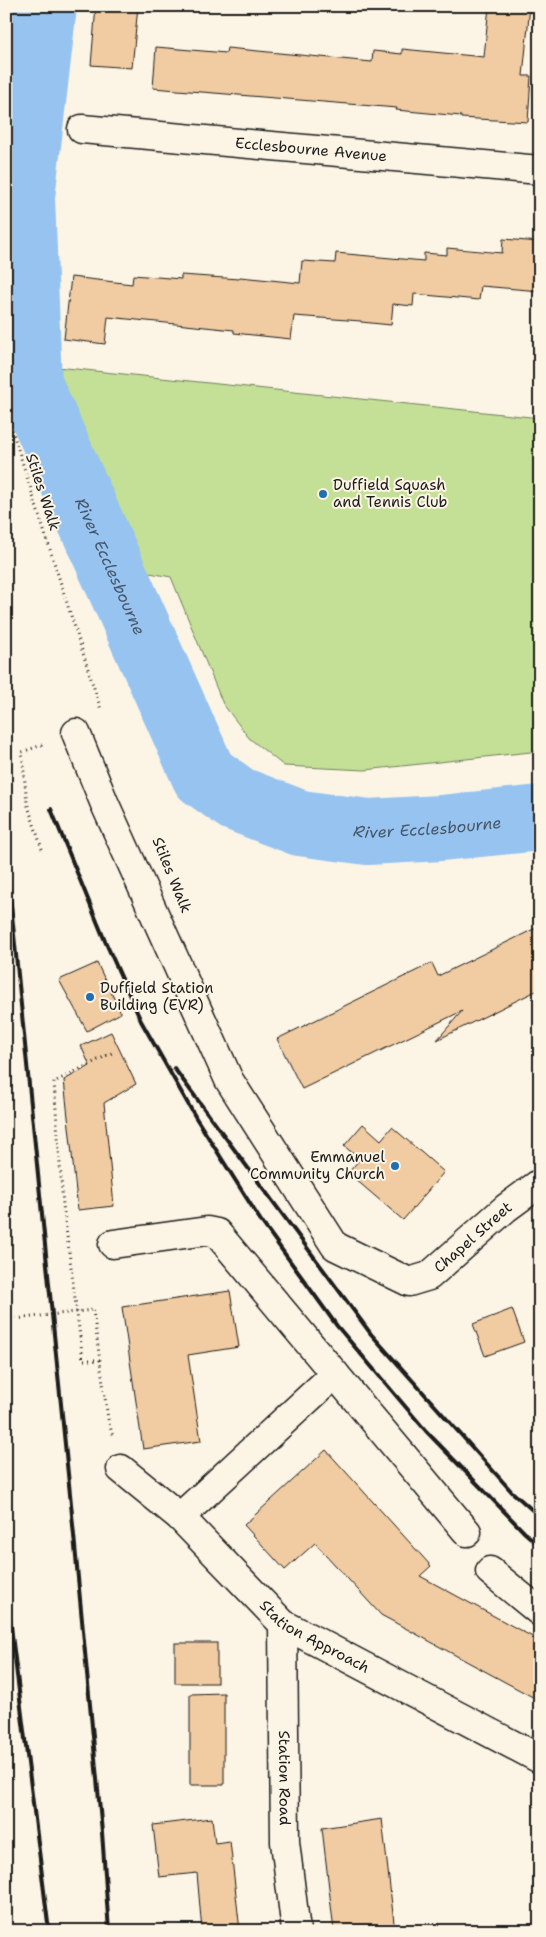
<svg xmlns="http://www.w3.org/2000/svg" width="546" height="1937" font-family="'Shantell Sans',sans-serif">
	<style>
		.green { fill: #c4e097; stroke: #707e5a }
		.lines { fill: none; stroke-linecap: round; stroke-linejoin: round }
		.river { stroke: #96c3f0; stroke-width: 66 }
		.building { fill: #f1cba1; stroke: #1c1c1c }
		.minor-casing { stroke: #1c1c1c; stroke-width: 31 }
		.path { stroke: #1c1c1c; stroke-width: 3; stroke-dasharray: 1 4; stroke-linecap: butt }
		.minor { stroke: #fcf5e5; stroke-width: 28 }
		.rail { stroke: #1c1c1c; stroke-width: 4 }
		.path-bridge { stroke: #1c1c1c; stroke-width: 3; stroke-dasharray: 1 4; stroke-linecap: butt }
		.poi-dot { fill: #1f6fb2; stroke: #fcf5e5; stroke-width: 2 }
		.labels { text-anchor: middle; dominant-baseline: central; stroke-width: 4; stroke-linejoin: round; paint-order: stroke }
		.street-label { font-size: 15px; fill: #1c1c1c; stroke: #fcf5e5 }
		.poi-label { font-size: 15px; fill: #1c1c1c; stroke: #fcf5e5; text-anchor: start }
		.water-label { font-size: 16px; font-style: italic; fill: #475666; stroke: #fcf5e5 }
	</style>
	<rect width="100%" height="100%" fill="#fcf5e5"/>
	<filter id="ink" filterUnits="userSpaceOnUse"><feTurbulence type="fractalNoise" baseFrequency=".02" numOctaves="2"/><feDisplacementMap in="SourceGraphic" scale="10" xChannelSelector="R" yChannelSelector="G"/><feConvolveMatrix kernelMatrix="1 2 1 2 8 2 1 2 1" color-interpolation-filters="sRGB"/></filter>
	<g filter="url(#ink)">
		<path class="green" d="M57 367 540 418V751L365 770 284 766 249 738 223 704 171 577 134 570Z"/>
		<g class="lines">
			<path class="river" id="s1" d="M44 6 22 197 29 384 204 775 237 799 300 823 368 832 441 828 540 818"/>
		</g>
		<g class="building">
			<path d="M96 6H138L132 68 91 65Z"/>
			<path d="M489 6H530L523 76H531L528 122 461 118V116L396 110 397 108 153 88 156 47 226 53 227 48 372 62 373 51 402 54V49L484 57Z"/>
			<path d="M503 239 540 242V291L481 286 479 300 414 294 413 306 393 304 391 325 361 322V321L294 316 291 339 234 333V330L108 317 105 344 64 339 71 277 132 284 133 275 181 279V275L239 279 240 277 300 283 302 261 335 263 336 253 424 261V253L447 255V248L502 253Z"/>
			<path d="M540 926V989L437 1040 462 1011 302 1089 277 1039 432 963 438 976Z"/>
			<path d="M97 963 121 1013 87 1031 59 980Z"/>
			<path d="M111 1032 136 1084 104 1103 114 1206 78 1210 64 1080 90 1066 81 1046Z"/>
			<path d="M363 1124 381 1140 392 1127 444 1172 403 1220 348 1173 360 1159 344 1146Z"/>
			<path d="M230 1291 239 1347 188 1355 201 1441 143 1449 122 1307Z"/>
			<path d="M512 1309 524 1342 485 1356 473 1324Z"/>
			<path d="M326 1450 431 1566 420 1576 540 1641V1701L381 1615 315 1543 285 1570 244 1525Z"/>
			<rect x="175" y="1643" width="42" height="40"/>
			<path d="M224 1693V1785H190V1694Z"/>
			<path d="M212 1818 215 1843 230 1841 240 1931H202L197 1873 159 1877 153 1825Z"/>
			<path d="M382 1819 395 1931H334L322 1828Z"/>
		</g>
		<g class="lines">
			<defs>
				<g id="minor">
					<path id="s2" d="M82 129 540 170"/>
					<path id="s3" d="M76 733 104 802 229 1080 335 1246 409 1282 429 1276 506 1208 540 1183"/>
					<path d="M113 1244 207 1231 217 1233 467 1532"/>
					<path id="s4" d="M121 1469 180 1517 283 1624 540 1759"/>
					<path d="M180 1517 335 1374"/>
					<path d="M490 1571 540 1612"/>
					<path id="s5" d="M283 1624 285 1842 296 1931"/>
				</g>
			</defs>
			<use href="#minor" class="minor-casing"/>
			<g class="path">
				<path d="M6 411 101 710"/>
				<path d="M42 849 27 803 22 752 45 744"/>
				<path d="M93 1310 108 1419 113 1437"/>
				<path d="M100 1360H83L63 1205 54 1082 114 1052"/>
			</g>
			<use href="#minor" class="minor"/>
			<g class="rail">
				<path d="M51 809 105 941 141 1021 196 1118 261 1221 337 1326 426 1431 525 1533 540 1546"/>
				<path d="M6 855 71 1504 102 1832 109 1931"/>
				<path d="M174 1068 371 1334 512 1492 540 1517"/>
				<path d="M6 1587 49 1931"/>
			</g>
			<path class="path-bridge" d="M6 1320 93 1310"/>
		</g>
	</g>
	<g class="poi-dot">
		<circle cx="323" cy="494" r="5"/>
		<circle cx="90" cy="997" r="5"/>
		<circle cx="395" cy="1166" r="5"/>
	</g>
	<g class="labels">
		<g class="street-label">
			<text stroke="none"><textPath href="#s2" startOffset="230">Ecclesbourne Avenue</textPath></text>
			<text transform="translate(43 492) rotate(72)">Stiles Walk</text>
			<text transform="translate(172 875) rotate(68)">Stiles Walk</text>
			<text stroke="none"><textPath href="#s3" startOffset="738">Chapel Street</textPath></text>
			<text stroke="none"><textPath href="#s4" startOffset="258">Station Approach</textPath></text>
			<text stroke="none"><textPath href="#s5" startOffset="154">Station Road</textPath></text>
		</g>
		<g class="poi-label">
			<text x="333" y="485">Duffield Squash<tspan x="333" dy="17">and Tennis Club</tspan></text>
			<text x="100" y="988">Duffield Station<tspan x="100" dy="17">Building (EVR)</tspan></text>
			<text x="385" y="1157" text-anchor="end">Emmanuel<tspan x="385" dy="17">Community Church</tspan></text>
		</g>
		<g class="water-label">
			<text stroke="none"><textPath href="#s1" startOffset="579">River Ecclesbourne</textPath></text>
			<text stroke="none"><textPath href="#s1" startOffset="1044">River Ecclesbourne</textPath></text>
		</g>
	</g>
	<rect width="546" height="1937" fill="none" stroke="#fcf5e5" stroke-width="25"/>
	<rect x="12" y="12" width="521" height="1912" fill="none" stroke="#1c1c1c" stroke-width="2" filter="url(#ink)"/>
</svg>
